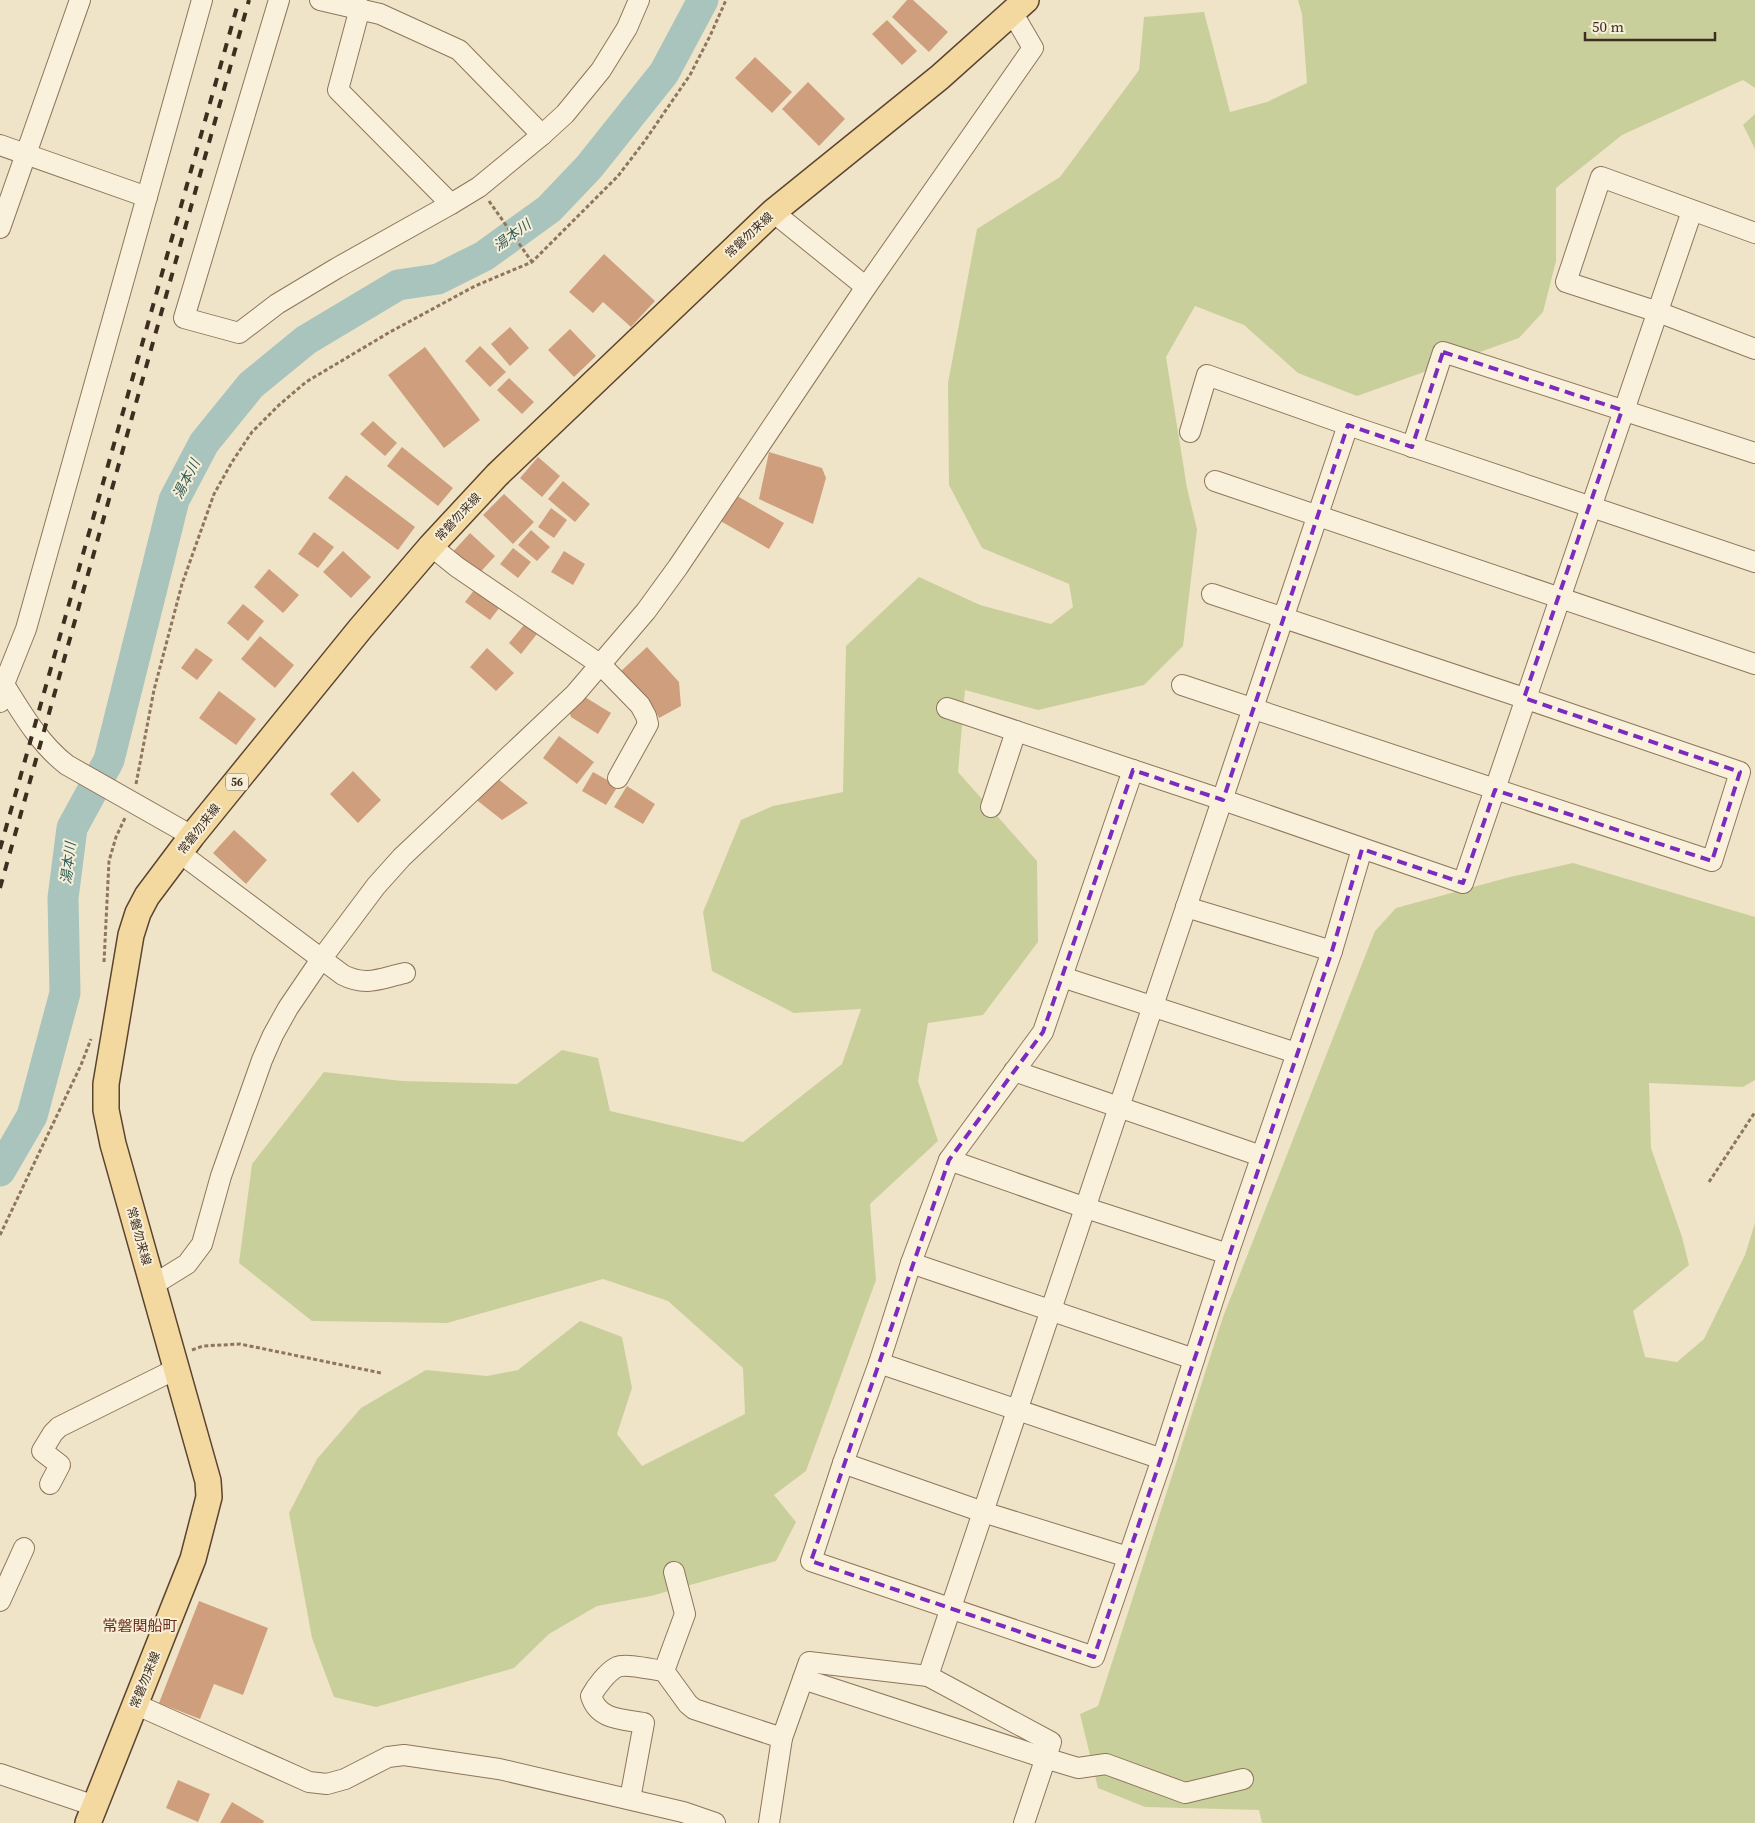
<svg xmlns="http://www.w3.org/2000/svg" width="1755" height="1823" font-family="'Source Serif 4','Noto Sans JP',serif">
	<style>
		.green { fill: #c9cf9b }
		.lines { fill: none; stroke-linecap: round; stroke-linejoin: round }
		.river { stroke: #a9c4bc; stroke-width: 31 }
		.building { fill: #cf9f7d }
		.minor-casing { stroke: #8d765c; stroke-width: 22 }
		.major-casing { stroke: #5b4430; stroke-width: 28 }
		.path { stroke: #8d765c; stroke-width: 3; stroke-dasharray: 4 2.5; stroke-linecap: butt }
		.minor { stroke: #faf1dc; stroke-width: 20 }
		.major { stroke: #f3d9a0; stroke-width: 25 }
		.rail { stroke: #3d2e20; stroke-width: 4; stroke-dasharray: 9 9; stroke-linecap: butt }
		.marked { fill: none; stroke: #7b2cbf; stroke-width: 4; stroke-dasharray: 10 6; stroke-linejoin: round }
		.labels { text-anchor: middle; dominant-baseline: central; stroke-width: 4; stroke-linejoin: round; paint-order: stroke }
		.shield { fill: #f7eed8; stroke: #756857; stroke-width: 1 }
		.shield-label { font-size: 11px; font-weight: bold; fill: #3d2e20 }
		.street-label { font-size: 12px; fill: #3d2e20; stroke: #f7eed8 }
		.water-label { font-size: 14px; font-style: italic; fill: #2f5d5a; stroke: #f7eed8 }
		.quarter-label { font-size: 15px; fill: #6b2e1e; stroke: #f7eed8 }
	</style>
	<rect width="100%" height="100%" fill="#f0e4c8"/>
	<g class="green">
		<path d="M1298 0H1755V88L1743 80 1622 135 1556 188V261L1543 312 1519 338 1357 396 1298 373 1244 325 1195 306 1166 357 1187 488 1197 529 1183 646 1144 685 1038 710 965 690 958 772 1037 861 1038 942 983 1015 928 1023 918 1081 938 1141 870 1204 876 1280 806 1471 774 1495 796 1522 776 1561 651 1596 597 1606 549 1634 514 1668 376 1707 334 1697 312 1638 289 1513 317 1459 361 1408 426 1370 487 1376 518 1370 580 1321 622 1337 632 1388 617 1434 642 1466 745 1414 743 1368 668 1301 603 1279 447 1323 312 1321 239 1263 252 1164 324 1072 402 1081 517 1084 562 1050 598 1058 610 1111 743 1142 842 1064 861 1009 794 1013 712 971 703 912 741 820 773 806 843 792 846 646 919 577 980 605 1051 624 1073 607 1069 584 982 548 949 485 948 383 977 229 1060 177 1139 70 1144 17 1204 12 1230 112 1267 102 1307 83 1302 14Z"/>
		<path d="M1755 114V149L1743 125Z"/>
		<path d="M1573 863 1755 917V1080L1743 1087 1649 1083 1651 1148 1682 1237 1689 1265 1633 1311 1645 1357 1677 1362 1704 1339 1745 1255 1755 1223V1823H1262L1259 1810 1145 1807 1098 1788 1080 1714 1098 1706 1223 1317 1375 931 1396 908 1510 877Z"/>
	</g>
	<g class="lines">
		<path class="river" d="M0 1171 32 1116 65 993 63 898 72 828 109 760 174 500 204 443 251 385 306 340 398 285 438 279 484 256 549 209 589 167 664 73 703 0"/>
	</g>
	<g class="building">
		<path d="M907 0H913L948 32 929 52 892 17Z"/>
		<path d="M887 20 917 51 902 65 872 34Z"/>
		<path d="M755 57 792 92 772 113 735 78Z"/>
		<path d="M808 82 845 119 819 146 782 109Z"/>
		<path d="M604 254 655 301 631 327 603 302 593 313 569 292Z"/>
		<path d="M510 327 529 348 510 366 491 344Z"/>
		<path d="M570 329 596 356 574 377 548 350Z"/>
		<path d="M480 346 506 372 490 387 465 361Z"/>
		<path d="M425 347 480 420 444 448 388 375Z"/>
		<path d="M509 378 534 402 522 414 497 390Z"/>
		<path d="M373 421 397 443 385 456 360 434Z"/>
		<path d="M402 447 453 488 438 506 387 466Z"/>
		<path d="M769 452 822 468 826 478 813 524 759 499Z"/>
		<path d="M538 457 560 476 542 497 520 478Z"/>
		<path d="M346 475 415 527 398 550 328 498Z"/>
		<path d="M563 481 590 504 575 522 548 499Z"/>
		<path d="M732 493 784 523 769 549 717 519Z"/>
		<path d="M504 494 534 522 513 544 483 515Z"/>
		<path d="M551 508 567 520 554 538 538 527Z"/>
		<path d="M531 530 550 547 537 561 518 545Z"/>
		<path d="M314 532 334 547 318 568 298 554Z"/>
		<path d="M470 533 495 556 476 577 451 554Z"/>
		<path d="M513 548 531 562 518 578 500 564Z"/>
		<path d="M343 551 371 577 351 598 323 572Z"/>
		<path d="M564 551 585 564 573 585 551 572Z"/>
		<path d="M269 569 299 595 283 613 254 587Z"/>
		<path d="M478 585 503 603 490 620 465 602Z"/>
		<path d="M243 604 264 621 248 641 227 623Z"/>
		<path d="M529 619 541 629 521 654 509 643Z"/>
		<path d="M260 636 294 665 275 688 241 659Z"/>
		<path d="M647 647 679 682 681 706 659 718 654 708 620 672Z"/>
		<path d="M196 648 213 660 197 680 181 668Z"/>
		<path d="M487 648 514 673 496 691 470 667Z"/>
		<path d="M219 691 256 719 236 745 199 718Z"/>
		<path d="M580 694 611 713 598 734 571 717 567 705Z"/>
		<path d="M559 736 594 762 577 784 543 758Z"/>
		<path d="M353 771 381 800 358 823 330 794Z"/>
		<path d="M593 772 618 786 606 805 582 791Z"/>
		<path d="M493 775 528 803 502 820 474 798Z"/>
		<path d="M627 786 655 804 643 824 614 807Z"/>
		<path d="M234 830 267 860 246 884 213 853Z"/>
		<path d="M199 1601 268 1628 243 1695 214 1684 200 1719 159 1703Z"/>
		<path d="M178 1780 210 1794 198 1822 166 1808Z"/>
		<path d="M232 1802 264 1821 263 1823H220Z"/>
	</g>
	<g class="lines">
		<defs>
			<g id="minor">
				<path d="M279 0 184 318 239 333 277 304 337 268 451 204 479 187 542 135 565 114 601 70 627 28 639 0"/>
				<path d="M320 0 380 14 459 50 542 135"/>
				<path d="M360 8 338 90 451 204"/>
				<path d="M0 145 147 197"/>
				<path d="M773 212 866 287"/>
				<path d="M0 228 80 0"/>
				<path d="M1755 233 1601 177 1566 282 1658 312 1755 349"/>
				<path d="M1190 432 1207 375 1348 425 1755 562"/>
				<path d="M1412 447 1443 352 1755 453"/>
				<path d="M1215 481 1755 664"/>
				<path d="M431 546 457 567 601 665 640 705 646 716 648 724 618 778"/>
				<path d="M0 678C19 708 38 743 67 765L192 836"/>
				<path d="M1182 685 1712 861 1740 772 1524 698 1212 594"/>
				<path d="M0 702 4 684 26 629 202 0"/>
				<path d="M947 708 1223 800 1463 883 1692 211"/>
				<path d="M1133 770 1043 1032 949 1160 911 1263 879 1363 843 1463 811 1561 1094 1657 1162 1459 1228 1254 1332 951 1362 849"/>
				<path d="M991 807 1016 731"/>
				<path d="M180 853 343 975C367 987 381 978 405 973"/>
				<path d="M1186 907 1332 951"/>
				<path d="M1062 977 1296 1053"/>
				<path d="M1014 1071 1261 1156"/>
				<path d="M949 1160 1086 1208 1228 1254"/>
				<path d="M911 1263 1194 1359"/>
				<path d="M153 1285 187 1264 202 1244 221 1176 262 1060 273 1035 288 1008 322 958 376 886 402 857 575 694 646 611 678 567 866 287 1033 48 1012 12"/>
				<path d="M879 1363 1162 1459"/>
				<path d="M843 1463 983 1512 1128 1557"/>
				<path d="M50 1484 60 1465 42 1451 53 1433 59 1427 176 1369"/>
				<path d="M674 1572 685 1614 664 1671 688 1704 694 1709 782 1738"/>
				<path d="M0 1601 24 1548"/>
				<path d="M928 1676 1348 425"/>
				<path d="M803 1679 1045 1758 1078 1768 1106 1764 1185 1793 1243 1779"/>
				<path d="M135 1704 309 1782 327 1784 345 1779 388 1757 404 1755 499 1769 683 1812 715 1823"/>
				<path d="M0 1774 95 1806"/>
				<path d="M630 1799 644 1723C622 1719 598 1720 591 1696 596 1687 607 1672 617 1667 626 1663 654 1670 664 1671"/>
				<path d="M769 1823 782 1738 809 1662 928 1676 1051 1742 1024 1823"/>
			</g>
			<path id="major" d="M88 1823 193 1559 209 1497 208 1481 113 1144 106 1110V1084L131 935 138 913 147 896 192 836 360 629 431 546 497 475 773 212 940 77 1026 0"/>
		</defs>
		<use href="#minor" class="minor-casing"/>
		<use href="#major" class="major-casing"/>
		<g class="path">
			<path d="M489 201 532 262"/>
			<path d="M136 784 154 690 182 584 214 494 232 462 252 432 279 405 306 382 390 332 475 286 532 262 618 176 644 142 690 75 710 36 726 0"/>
			<path d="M104 962 109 861 116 837 125 818"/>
			<path d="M1709 1182 1755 1112"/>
			<path d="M0 1235 81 1065 91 1039"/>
			<path d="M192 1350 203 1346 240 1344 381 1373"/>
		</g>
		<use href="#minor" class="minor"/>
		<use href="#major" class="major"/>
		<g class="rail">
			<path d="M0 849 239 0"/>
			<path d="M0 888 249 0"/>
		</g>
	</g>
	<path class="marked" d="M1443 352 1622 410 1524 698 1740 772 1712 861 1495 790 1463 883 1362 849 1332 951 1094 1657 811 1561 949 1160 1043 1032 1133 770 1223 800 1348 425 1412 447Z"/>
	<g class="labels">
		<rect class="shield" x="226" y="773.5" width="22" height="17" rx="4"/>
		<g class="shield-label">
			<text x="237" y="782">56</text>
		</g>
		<g class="street-label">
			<text transform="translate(749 235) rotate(-43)">常磐勿来線</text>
			<text transform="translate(458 517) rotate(-47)">常磐勿来線</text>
			<text transform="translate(199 829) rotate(-52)">常磐勿来線</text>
			<text transform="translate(139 1236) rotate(74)">常磐勿来線</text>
			<text transform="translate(145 1680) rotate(-68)">常磐勿来線</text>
		</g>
		<g class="water-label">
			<text transform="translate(512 235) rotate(-36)">湯本川</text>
			<text transform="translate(186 479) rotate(-63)">湯本川</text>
			<text transform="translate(68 863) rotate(-83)">湯本川</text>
		</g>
		<g class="quarter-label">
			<text x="140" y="1625">常磐関船町</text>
		</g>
	</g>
	<path d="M1585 32v8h130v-8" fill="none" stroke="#3d2e20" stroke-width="2.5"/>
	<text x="1592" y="32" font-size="15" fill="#3d2e20" stroke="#f7eed8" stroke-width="4" paint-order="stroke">50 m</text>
</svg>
